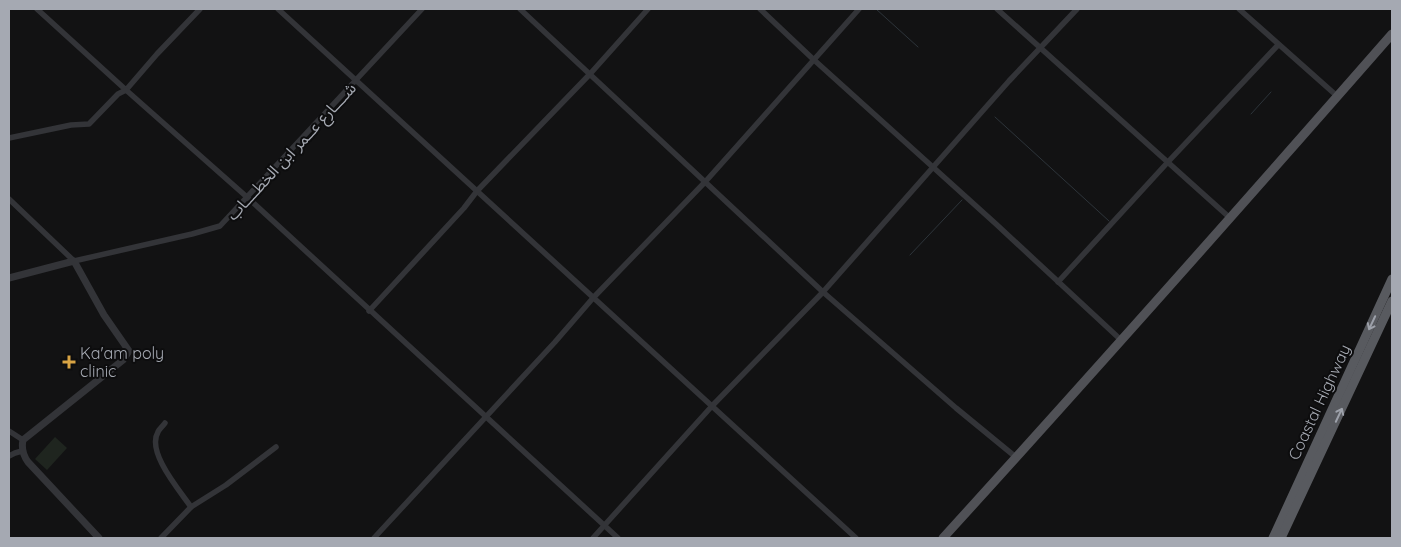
<svg xmlns="http://www.w3.org/2000/svg" width="1401" height="547" font-family="Quicksand,'Noto Sans Arabic',sans-serif">
	<style>
		.green { fill: #1f251f }
		.lines { fill: none; stroke-linecap: round; stroke-linejoin: round }
		.stream { stroke: #2d343a; stroke-width: 1 }
		.minor { stroke: #333438; stroke-width: 5.5 }
		.tertiary { stroke: #333438; stroke-width: 7 }
		.primary { stroke: #505156; stroke-width: 9 }
		.trunk { stroke: #585a5f; stroke-width: 9 }
		.oneway { stroke: #9da1aa }
		.poi-dot { fill: #d9a444; stroke: #0d0d0e; stroke-width: 2 }
		.labels { text-anchor: middle; dominant-baseline: central; stroke-width: 4; stroke-linejoin: round; paint-order: stroke }
		.street-label { font-size: 16px; fill: #a5a9b2; stroke: #0d0d0e }
		.poi-label { font-size: 16px; fill: #a5a9b2; stroke: #0d0d0e; text-anchor: start }
	</style>
	<rect width="100%" height="100%" fill="#121213"/>
	<path class="green" d="M55 437 67 448 47 470 35 459Z"/>
	<g class="lines">
		<g class="stream">
			<path d="M876 9 918 47"/>
			<path d="M1251 114 1271 92"/>
			<path d="M995 117 1109 221"/>
			<path d="M910 255 962 200"/>
		</g>
		<g class="minor">
			<path d="M37 9 126 90 157 54 200 9"/>
			<path d="M278 9 856 538"/>
			<path d="M520 9 823 292 956 408 1017 458"/>
			<path d="M760 9 813 59 996 224 1121 340"/>
			<path d="M997 9 1230 218"/>
			<path d="M1239 9 1337 96"/>
			<path d="M9 138 71 125 89 124 118 94 126 90 248 198 618 538"/>
			<path d="M9 199 74 261 192 234 220 226 422 9"/>
			<path d="M1058 282 1167 163 1278 45"/>
			<path d="M369 311 464 208 477 191 590 74 648 9"/>
			<path d="M165 423C163 426 159 429 158 432 146 452 180 491 191 507"/>
			<path d="M9 431 23 440"/>
			<path d="M9 456 15 453 22 451"/>
			<path d="M161 538 191 507 226 485 276 447"/>
			<path d="M374 538 555 342 593 298 706 181 859 9"/>
			<path d="M593 538 712 406 823 292 1009 81 1077 9"/>
		</g>
		<path class="tertiary" d="M9 278 74 261 104 315 129 351 123 360 23 440C21 449 23 455 28 462L99 538"/>
		<path class="primary" d="M943 538C1095 371 1244 203 1392 34"/>
		<g class="trunk">
			<path d="M1273 538 1392 279"/>
			<path d="M1281 538 1392 301"/>
		</g>
	</g>
	<defs><path id="oneway-shaft" d="M-6 0H5M1.5-3L5.5 0L1.5 3" fill="none" stroke-width="1.6" stroke-linecap="round" stroke-linejoin="round" transform="scale(1.25)"/></defs>
	<g class="oneway">
		<use href="#oneway-shaft" transform="translate(1372 323) rotate(115)"/>
		<use href="#oneway-shaft" transform="translate(1339 415) rotate(-65)"/>
	</g>
	<path class="poi-dot" d="M66.5 354.5h5v5h5v5h-5v5h-5v-5h-5v-5h5z"/>
	<g class="labels">
		<g class="street-label">
			<text transform="translate(291 151) rotate(-47)">شــــارع عــمر ابن الخطــــاب</text>
			<text transform="translate(1319 402) rotate(-65)">Coastal Highway</text>
		</g>
		<g class="poi-label">
			<text x="80" y="353">Ka'am poly<tspan x="80" dy="18">clinic</tspan></text>
		</g>
	</g>
	<rect width="1401" height="547" fill="none" stroke="#a5a9b2" stroke-width="20"/>
</svg>
